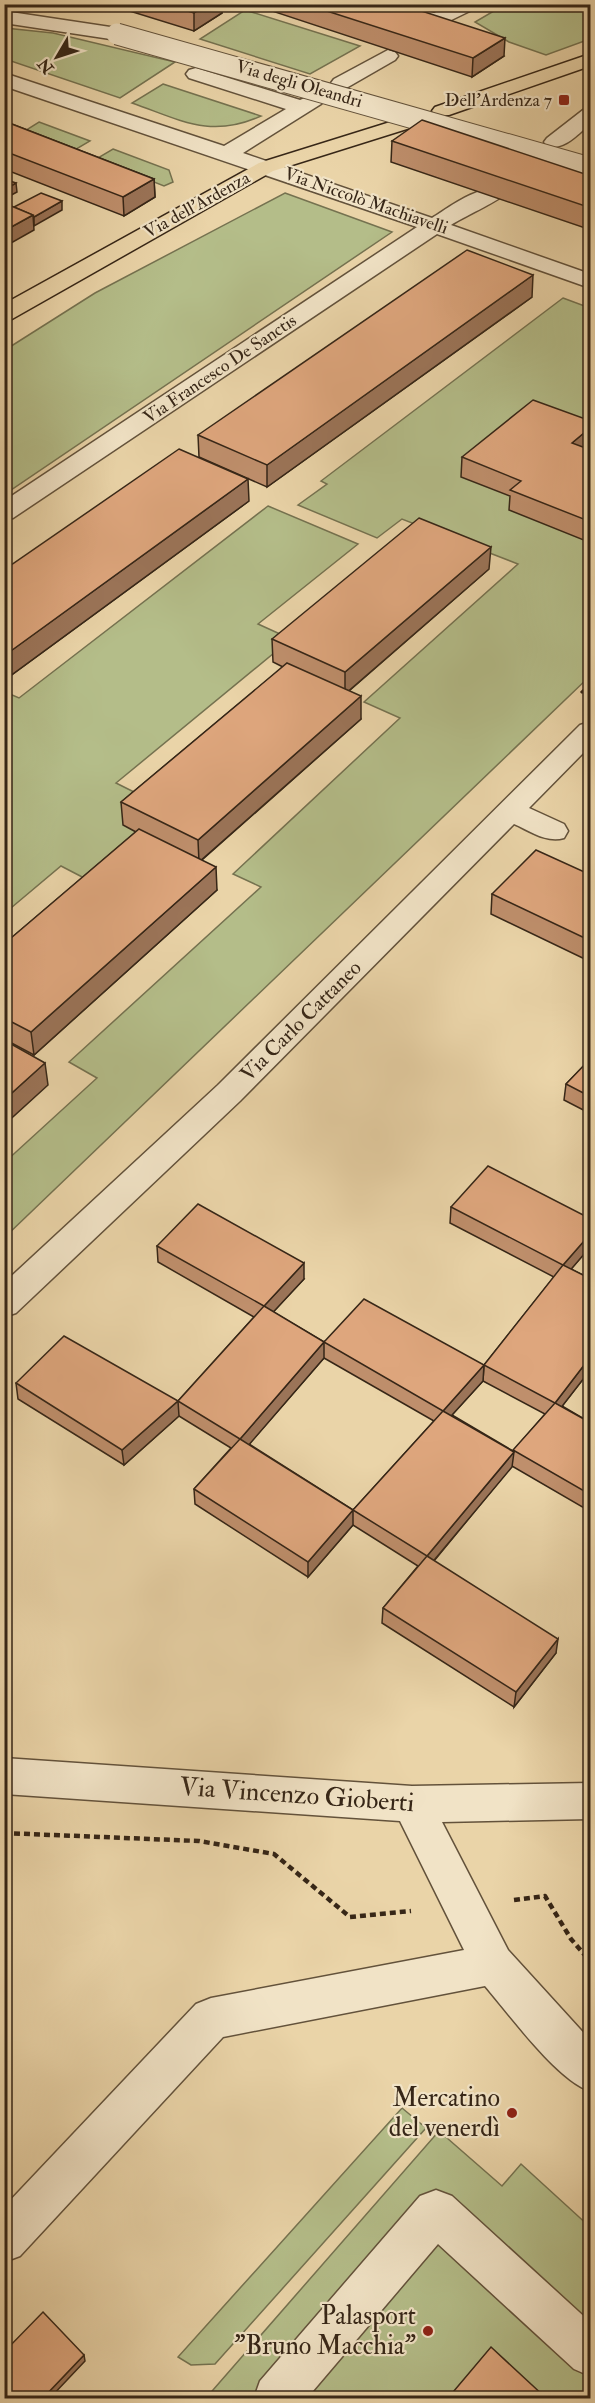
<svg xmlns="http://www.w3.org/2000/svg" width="595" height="2403" font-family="'IM FELL Double Pica',serif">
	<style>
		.green { fill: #b4bd89; stroke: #757250; stroke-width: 1.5 }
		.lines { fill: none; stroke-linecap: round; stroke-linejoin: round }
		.minor-casing { stroke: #63523b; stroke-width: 3 }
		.major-casing { stroke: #362617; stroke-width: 3 }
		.path-far1 { stroke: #362617; stroke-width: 3; stroke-dasharray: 4 2; stroke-linecap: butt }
		.path { stroke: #362617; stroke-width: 4.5; stroke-dasharray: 6 4; stroke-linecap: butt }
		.minor { fill: #f1e3c6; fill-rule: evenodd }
		.major { fill: #ead4a8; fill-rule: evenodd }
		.minor-bridge-casing { stroke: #63523b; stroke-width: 23; stroke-linecap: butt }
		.minor-bridge { stroke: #f1e3c6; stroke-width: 21 }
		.wall { fill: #bf8f6c; stroke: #362617; stroke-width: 1.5; fill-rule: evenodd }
		.shaded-wall { fill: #9b7458; stroke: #362617; stroke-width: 1.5 }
		.building { fill: #dea67d; stroke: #362617; stroke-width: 1.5 }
		.poi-dot { fill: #8f2418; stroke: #f1e3c6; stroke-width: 2 }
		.labels { text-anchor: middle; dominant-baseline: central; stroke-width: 4.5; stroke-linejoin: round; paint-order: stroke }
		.far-street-label { font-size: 18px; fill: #362617; stroke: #f1e3c6 }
		.far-poi-label { font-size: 18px; fill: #362617; stroke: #f1e3c6; text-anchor: end }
		.street-label { font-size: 21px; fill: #362617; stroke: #f1e3c6 }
		.near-street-label { font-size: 26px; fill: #362617; stroke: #f1e3c6 }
		.near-poi-label { font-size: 26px; fill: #362617; stroke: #f1e3c6; text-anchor: end }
	</style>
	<rect width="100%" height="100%" fill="#ead4a8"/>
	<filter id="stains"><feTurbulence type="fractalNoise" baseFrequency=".00333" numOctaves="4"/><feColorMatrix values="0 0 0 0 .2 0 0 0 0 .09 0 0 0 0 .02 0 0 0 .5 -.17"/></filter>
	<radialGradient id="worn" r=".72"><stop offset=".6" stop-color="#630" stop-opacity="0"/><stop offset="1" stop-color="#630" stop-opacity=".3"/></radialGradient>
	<g class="green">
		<path d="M504 5H590V39L546 55 509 42 475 22Z"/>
		<path d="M245 10 360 46 310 74 200 39Z"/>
		<path d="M5 28 53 33 175 62 120 98 5 59Z"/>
		<path d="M163 84 261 116C210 139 181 120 132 103Z"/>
		<path d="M39 122 90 141 73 151 23 132Z"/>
		<path d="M113 149 169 170 173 182 164 186 96 159Z"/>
		<path d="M285 193 392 232 5 494V350L95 293Z"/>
		<path d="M563 298 590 308V676L5 1237V1162L97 1078 69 1062 261 887 233 874 400 718 364 702 518 564 402 519 377 538 298 505 327 484 321 481Z"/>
		<path d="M268 506 358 544 258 624 291 639 116 783 170 810 88 880 61 866 5 913V692L19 698Z"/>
		<path d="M402 2108 426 2128 215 2364 191 2365 178 2357Z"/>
		<path d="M439 2131 502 2186 521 2164 590 2227V2398H206Z"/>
	</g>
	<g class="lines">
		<defs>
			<g id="minor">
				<path d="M380 4H409L434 13 454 4H478L476 8 441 25 425 23 382 8Z"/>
				<path d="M4 11 117 28 124 30 127 34 124 38 117 40 4 23Z"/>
				<path d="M388 50 395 52 398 56 395 60 348 87H334L331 83 334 79Z"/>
				<path d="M196 68 300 100 314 94 321 96 324 100 321 104 243 153 432 218C450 207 477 185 500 190L503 195C499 201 461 218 451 225L590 274V288L437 234 13 518 4 520V501L417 227 4 86V73L224 146 286 109 189 78 186 74 189 70Z"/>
				<path d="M590 108V124C578 134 564 151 547 146L544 142 547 138 583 110Z"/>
				<path d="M590 722V746L529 808 564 824 568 831 564 838C546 843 530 831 514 824L240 1101 16 1313 4 1317V1283L218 1085 580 725Z"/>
				<path d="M4 1758 412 1786 590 1783V1819L442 1822 508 1950 590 2040V2091C557 2080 509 2014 485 1986L223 2037 20 2256 4 2262V2207L196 2004 211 1998 464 1950 400 1821 4 1794Z"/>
				<path d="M436 2190 452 2196 590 2322V2376L574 2369 438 2244 307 2398H254L260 2381 420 2196Z"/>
			</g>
			<g id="major">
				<path d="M590 54V66L449 115H435L432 111 435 107Z"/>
				<path d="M403 118 410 120 413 124 410 128 273 171 12 319 4 321V304L259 163Z"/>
			</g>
		</defs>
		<use href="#minor" class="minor-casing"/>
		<use href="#major" class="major-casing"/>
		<path class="path-far1" d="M581 693 590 684"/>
		<g class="path">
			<path d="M4 1833 199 1841 274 1854 350 1917 411 1911"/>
			<path d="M514 1900 545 1896 571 1939 590 1961"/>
		</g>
		<use href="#minor" class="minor"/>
		<use href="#major" class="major"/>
		<defs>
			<path id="minor-bridge" d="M117 34 590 168"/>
		</defs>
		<use href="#minor-bridge" class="minor-bridge-casing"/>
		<use href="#minor-bridge" class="minor-bridge"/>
	</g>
	<g class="wall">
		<path d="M107 4H222V13L194 31Z"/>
		<path d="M251 4H400L504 56 472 77Z"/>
		<path d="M4 121 154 179 155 197 124 216 4 169Z"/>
		<path d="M392 141 591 176V230L391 162Z"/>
		<path d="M532 297 267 487 199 457 198 435Z"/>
		<path d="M591 421V445L587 448 591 450V543L509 510 510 496 461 477 462 457Z"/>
		<path d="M249 501 10 676 4 673V570Z"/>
		<path d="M489 569 349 691 361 719 202 860 217 890 34 1055 4 1039V944L136 832 123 825 121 802 283 667 273 662 272 639Z"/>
		<path d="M591 875V962L491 914 492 894Z"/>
		<path d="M591 1058V1114L564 1100 566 1084Z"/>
		<path d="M451 1207 591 1219V1246L571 1269 591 1279V1369L562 1406 591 1423V1512L512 1466 434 1561 556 1653 514 1707 382 1623 383 1608 418 1566 353 1525 308 1577 195 1504 194 1489 231 1448 179 1416 124 1465 18 1399 16 1383 178 1401 254 1317 158 1262 157 1246 304 1279 273 1312 324 1342 484 1365 483 1381 452 1415 513 1451 545 1414 483 1381 484 1365 554 1277 450 1223ZM324 1358 434 1421 353 1510 249 1444Z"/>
	</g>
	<g class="shaded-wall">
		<path d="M207 4H222V13L194 31V13Z"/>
		<path d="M505 38 504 56 472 77 473 58Z"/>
		<path d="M154 179 155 197 124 216 123 197Z"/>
		<path d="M16 183 17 192 4 199V190Z"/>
		<path d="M62 201V210L34 226V217Z"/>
		<path d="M33 215 34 230 4 247V231Z"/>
		<path d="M533 275 532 297 267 487V465Z"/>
		<path d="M591 427V445L570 462 572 443Z"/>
		<path d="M248 479 249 501 10 676 8 653Z"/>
		<path d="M491 547 489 569 345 694V672Z"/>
		<path d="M361 696V719L199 862 198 840Z"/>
		<path d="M216 867 217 890 34 1055 31 1032Z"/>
		<path d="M45 1063 48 1085 4 1125V1100Z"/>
		<path d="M591 1233V1246L561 1281 563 1265Z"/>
		<path d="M304 1263V1279L264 1322V1306Z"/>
		<path d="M324 1342V1358L241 1454 240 1439Z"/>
		<path d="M591 1356V1369L553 1418 555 1403Z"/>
		<path d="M484 1365 483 1381 442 1426 443 1411Z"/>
		<path d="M178 1401 179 1416 124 1465 122 1450Z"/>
		<path d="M514 1452 512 1467 425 1571 427 1556Z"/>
		<path d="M353 1510V1525L308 1577V1562Z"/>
		<path d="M558 1639 556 1653 514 1707 516 1692Z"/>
		<path d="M84 2355 85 2361 50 2398H43Z"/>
	</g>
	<g class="building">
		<path d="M164 4H207L194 13Z"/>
		<path d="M305 4H400L505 38 473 58Z"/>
		<path d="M422 120 591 176V208L392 141Z"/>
		<path d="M4 121 154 179 123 197 4 151Z"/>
		<path d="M4 179 16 183 4 190Z"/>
		<path d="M41 193 62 201 34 217 33 215 14 207Z"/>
		<path d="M4 203 33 215 4 231Z"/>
		<path d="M467 250 533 275 267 465 198 435Z"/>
		<path d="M533 400 591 421V427L572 443 591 450V522L510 490 521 481 462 457Z"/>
		<path d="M179 449 248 479 8 653 4 651V570Z"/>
		<path d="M419 518 491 547 345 672 272 639Z"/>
		<path d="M287 663 361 696 198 840 121 802Z"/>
		<path d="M139 829 216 867 31 1032 4 1018V944Z"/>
		<path d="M536 850 591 875V941L492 894Z"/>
		<path d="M4 1040 45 1063 4 1100Z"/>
		<path d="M591 1058V1097L566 1084Z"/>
		<path d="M488 1166 591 1219V1233L563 1265 591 1279V1356L555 1403 591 1423V1495L513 1450 555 1403 484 1365 563 1265 451 1207Z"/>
		<path d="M198 1204 304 1263 264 1306 324 1342 364 1299 484 1365 443 1411 324 1342 240 1439 353 1510 308 1562 194 1489 240 1439 178 1401 122 1450 16 1383 64 1336 178 1401 264 1306 157 1246Z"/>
		<path d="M443 1411 514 1452 427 1556 353 1510Z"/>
		<path d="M427 1556 558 1639 516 1692 383 1608Z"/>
		<path d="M43 2312 84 2355 43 2398H4V2352Z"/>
		<path d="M491 2347 546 2398H448Z"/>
	</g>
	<g class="poi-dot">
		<rect x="558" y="94" width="12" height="12" rx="3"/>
		<circle cx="512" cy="2113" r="6"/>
		<circle cx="428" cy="2331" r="6"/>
	</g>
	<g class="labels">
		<g class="far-street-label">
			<text transform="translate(299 84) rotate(16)">Via degli Oleandri</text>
			<text transform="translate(366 201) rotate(19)">Via Niccolò Machiavelli</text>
			<text transform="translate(197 205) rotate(-29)">Via dell'Ardenza</text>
			<text transform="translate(220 369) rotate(-34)">Via Francesco De Sanctis</text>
		</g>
		<g class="far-poi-label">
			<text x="552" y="100">Dell’Ardenza 7</text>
		</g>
		<g class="street-label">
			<text transform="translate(301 1021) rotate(-45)">Via Carlo Cattaneo</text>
		</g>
		<g class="near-street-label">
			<text transform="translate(297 1795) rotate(4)">Via Vincenzo Gioberti</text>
		</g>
		<g class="near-poi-label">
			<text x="500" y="2098">Mercatino<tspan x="500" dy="30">del venerdì</tspan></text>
			<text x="416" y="2316">Palasport<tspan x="416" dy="30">"Bruno Macchia"</tspan></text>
		</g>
	</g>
	<rect width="595" height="2403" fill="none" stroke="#ead4a8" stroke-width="24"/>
	<rect x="6" y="6" width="583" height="2391" fill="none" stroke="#362617" stroke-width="3"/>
	<rect x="12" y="12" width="571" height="2379" fill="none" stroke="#362617" stroke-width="1.5"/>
	<g transform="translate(57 57) rotate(231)" stroke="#f1e3c6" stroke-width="4.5" paint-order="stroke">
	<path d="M0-4.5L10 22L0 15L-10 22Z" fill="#362617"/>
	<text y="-9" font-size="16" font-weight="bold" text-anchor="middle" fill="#362617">N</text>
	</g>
	<rect width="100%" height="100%" filter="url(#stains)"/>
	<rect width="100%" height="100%" fill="url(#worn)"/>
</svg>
